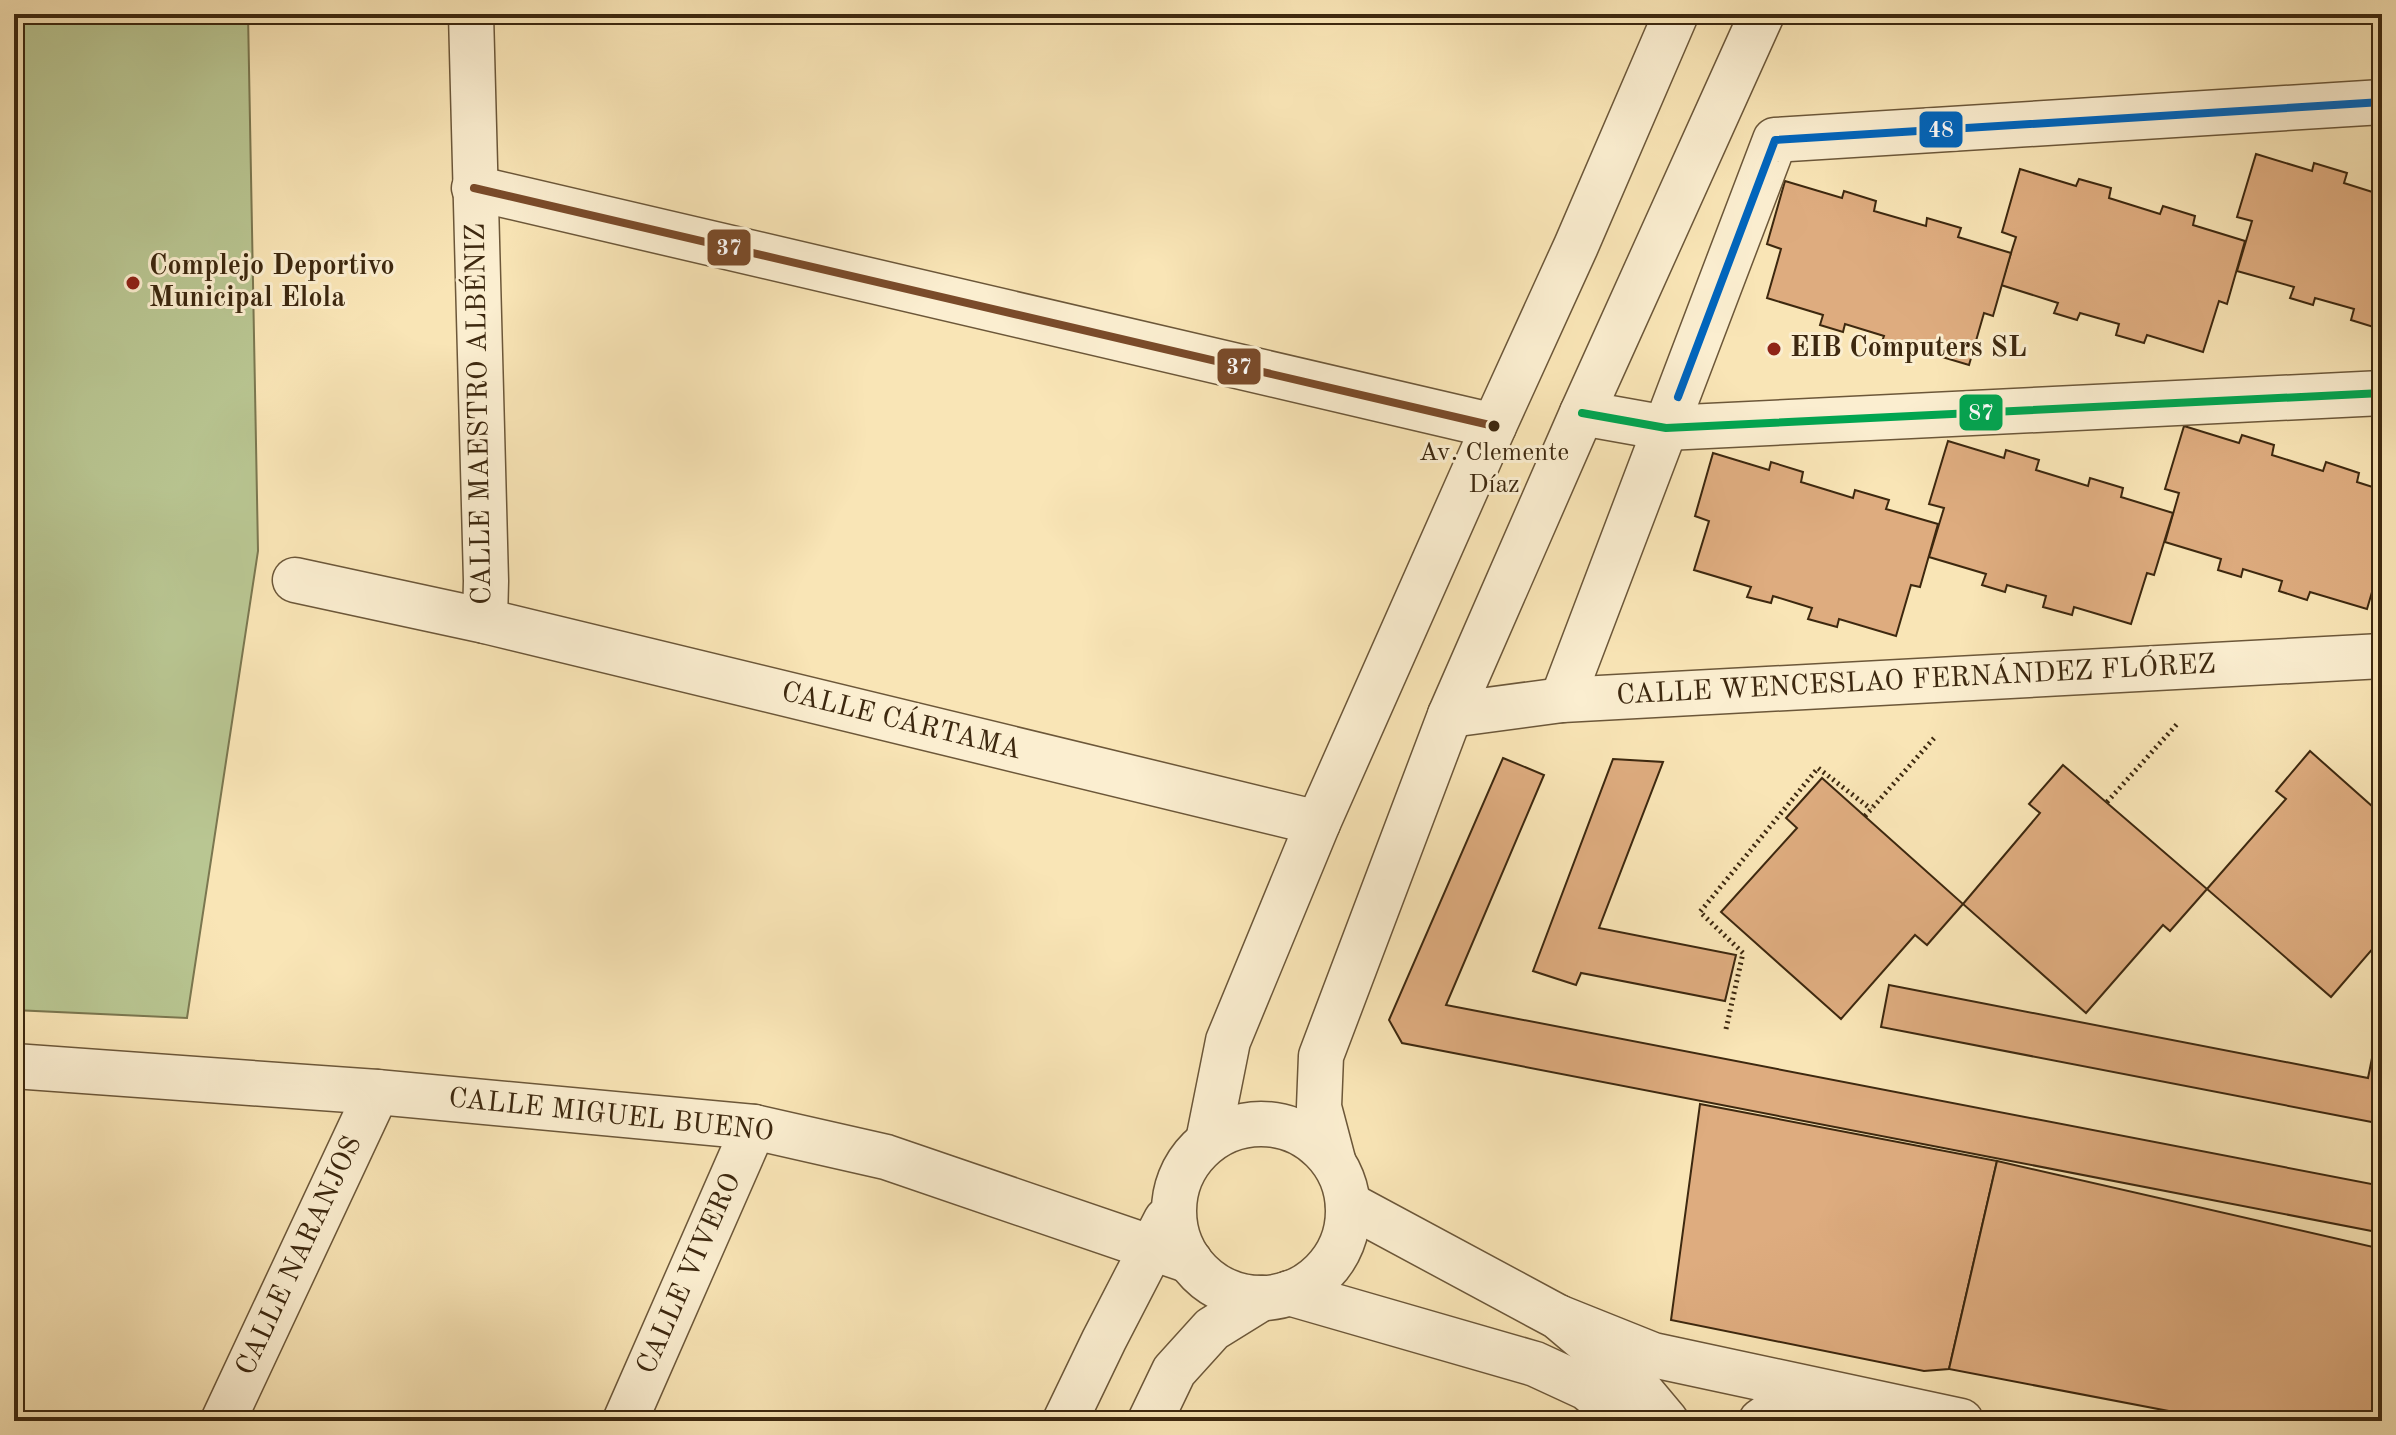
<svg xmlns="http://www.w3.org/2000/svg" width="2396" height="1435" font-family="'Old Standard TT',serif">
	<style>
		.green { fill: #b9c692; stroke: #7b7750; stroke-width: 2 }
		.building { fill: #deac7f; stroke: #3d280f; stroke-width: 2 }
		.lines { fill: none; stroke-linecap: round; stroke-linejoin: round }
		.minor-casing { stroke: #6c5739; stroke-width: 47 }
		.path { stroke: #3d280f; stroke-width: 5; stroke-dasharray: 2 4; stroke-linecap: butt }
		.minor { stroke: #fbeed0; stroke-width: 44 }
		.bus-1-casing { stroke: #fbeed0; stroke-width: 14 }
		.bus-2-casing { stroke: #fbeed0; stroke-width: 14 }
		.bus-3-casing { stroke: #fbeed0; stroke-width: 14 }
		.bus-1 { stroke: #7a4b2a; stroke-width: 8 }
		.bus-2 { stroke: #0065bd; stroke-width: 8 }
		.bus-3 { stroke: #00a651; stroke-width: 8 }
		.poi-dot { fill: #8f2418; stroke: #fbeed0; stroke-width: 3 }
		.bus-dot { fill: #3d280f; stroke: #fbeed0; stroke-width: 3 }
		.labels { text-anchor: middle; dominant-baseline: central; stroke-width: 6; stroke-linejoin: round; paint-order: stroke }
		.bus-label { font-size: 26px; fill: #3d280f; stroke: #fbeed0 }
		.poi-label { font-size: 28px; font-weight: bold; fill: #3d280f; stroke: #fbeed0; text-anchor: start }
		.street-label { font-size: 28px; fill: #3d280f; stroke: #fbeed0 }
		.line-badge { stroke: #fbeed0; stroke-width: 3 }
		.badge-label { font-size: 22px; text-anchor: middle; font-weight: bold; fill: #fff }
	</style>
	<rect width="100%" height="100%" fill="#f9e5b6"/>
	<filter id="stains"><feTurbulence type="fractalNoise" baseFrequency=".0025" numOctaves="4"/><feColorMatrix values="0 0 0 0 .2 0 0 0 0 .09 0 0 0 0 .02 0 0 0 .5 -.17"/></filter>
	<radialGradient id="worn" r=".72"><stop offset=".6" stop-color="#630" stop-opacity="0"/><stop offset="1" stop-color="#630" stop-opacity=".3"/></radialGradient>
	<path class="green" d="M14 14H248L258 551 187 1018 14 1010Z"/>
	<g class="building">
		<path d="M2256 154 2312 171 2314 163 2347 173 2344 183 2382 195V322L2380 329 2351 320 2354 309 2315 298 2313 305 2290 298 2294 287 2237 271 2252 221 2237 217Z"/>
		<path d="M2020 169 2076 186 2079 179 2111 188 2109 198 2160 214 2163 206 2195 216 2193 225 2245 241 2227 304 2219 301 2203 352 2147 335 2144 343 2116 335 2119 324 2080 313 2077 320 2054 313 2058 303 2001 285 2016 237 2002 232Z"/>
		<path d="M1785 181 1842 198 1844 191 1876 201 1874 211 1926 226 1927 218 1961 228 1958 237 2011 253 1993 316 1984 313 1969 365 1912 348 1910 355 1880 347 1884 336 1845 324 1843 332 1820 325 1823 315 1767 298 1781 249 1767 244Z"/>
		<path d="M2184 426 2239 443 2242 435 2274 445 2272 455 2323 471 2326 462 2359 473 2357 482 2382 490V558L2367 609 2310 592 2307 600 2279 591 2282 581 2243 569 2241 577 2218 570 2221 559 2165 542 2179 493 2165 489Z"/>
		<path d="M1948 441 2004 458 2006 450 2039 460 2036 470 2088 486 2090 478 2123 488 2121 497 2173 513 2154 575 2147 573 2131 624 2074 607 2072 615 2043 607 2046 596 2007 585 2005 592 1982 585 1986 574 1929 557 1944 508 1929 504Z"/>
		<path d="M1713 453 1769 470 1771 462 1803 472 1801 482 1853 498 1855 490 1889 500 1886 509 1938 524 1920 587 1911 585 1896 636 1839 619 1837 627 1808 619 1812 608 1773 596 1771 603 1747 597 1751 587 1694 570 1709 521 1695 516Z"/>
		<path d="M2310 751 2382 815V938L2331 997 2207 889 2286 799 2276 791Z"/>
		<path d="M1503 758 1544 775 1446 1005 2382 1186V1233L1402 1043 1389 1020Z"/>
		<path d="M1613 759 1663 762 1599 928 1736 955 1725 1001 1581 973 1576 985 1533 971Z"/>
		<path d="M2063 765 2207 889 2170 931 2163 925 2086 1013 1963 904 2040 813 2029 804Z"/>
		<path d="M1822 778 1963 904 1927 945 1915 935 1841 1019 1721 912 1797 828 1786 818Z"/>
		<path d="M1889 985 2368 1078 2377 1033 2382 1035V1124L1881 1027Z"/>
		<path d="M1700 1104 1997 1161 1949 1369 1924 1371 1671 1320Z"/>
		<path d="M1997 1161 2382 1249V1421H2221L1949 1369Z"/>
	</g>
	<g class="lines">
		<defs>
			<g id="minor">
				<path d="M471 14 486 581 485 621"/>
				<path d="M474 188 1494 426"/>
				<path d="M1582 413 1666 428 2382 393"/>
				<path d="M295 580 485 621 1318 823"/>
				<path d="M1562 700 1775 140 2382 102"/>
				<path d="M1450 715 1562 700 2382 656"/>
				<path d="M14 1066 377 1092 754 1127 886 1157 1190 1261"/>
				<circle cx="1261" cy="1211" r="87"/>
				<path d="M1208 1141 1228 1041 1318 823 1494 426 1576 246 1676 14"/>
				<path d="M1333 1160 1319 1107 1321 1056 1450 715 1582 413 1762 14"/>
				<path d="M1348 1204 1558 1317 1630 1378 1666 1421"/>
				<path d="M1289 1293 1535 1364 1587 1388 1627 1421"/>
				<path d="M1558 1317 1653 1355 1961 1421"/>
				<path d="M223 1421 377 1092"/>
				<path d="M625 1421 754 1127"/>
				<path d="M1065 1421 1104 1340 1166 1220"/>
				<path d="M1150 1421 1174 1371 1212 1329 1262 1298"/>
				<path d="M1761 1421C1780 1406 1807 1403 1830 1398"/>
			</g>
		</defs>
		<use href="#minor" class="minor-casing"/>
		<g class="path">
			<path d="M2107 802 2178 723"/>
			<path d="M1865 816 1936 736"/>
			<path d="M1726 1029 1743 953 1700 912 1818 768 1871 809"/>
		</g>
		<use href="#minor" class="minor"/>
		<defs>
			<path id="bus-1" d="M474 188 1494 426"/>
			<path id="bus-2" d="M1678 397 1775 140 2382 102"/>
			<path id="bus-3" d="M1582 413 1666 428 2382 393"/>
		</defs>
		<use href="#bus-1" class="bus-1-casing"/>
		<use href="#bus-2" class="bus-2-casing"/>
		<use href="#bus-3" class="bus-3-casing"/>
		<use href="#bus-1" class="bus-1"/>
		<use href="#bus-2" class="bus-2"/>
		<use href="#bus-3" class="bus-3"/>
	</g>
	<g class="poi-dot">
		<circle cx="133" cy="283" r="8"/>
		<circle cx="1774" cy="349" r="8"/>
	</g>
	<circle class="bus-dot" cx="1494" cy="426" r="7"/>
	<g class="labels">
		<g class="bus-label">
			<text x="1494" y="453">Av. Clemente<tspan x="1494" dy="32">Díaz</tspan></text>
		</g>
		<g class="poi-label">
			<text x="149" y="267">Complejo Deportivo<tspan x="149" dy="32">Municipal Elola</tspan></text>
			<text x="1790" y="349">EIB Computers SL</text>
		</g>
		<g class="street-label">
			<text transform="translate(480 414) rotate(-91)">CALLE MAESTRO ALBÉNIZ</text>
			<text transform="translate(1916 681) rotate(-3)">CALLE WENCESLAO FERNÁNDEZ FLÓREZ</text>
			<text transform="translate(901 722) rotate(14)">CALLE CÁRTAMA</text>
			<text transform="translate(611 1116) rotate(6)">CALLE MIGUEL BUENO</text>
			<text transform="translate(300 1256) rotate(-65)">CALLE NARANJOS</text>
			<text transform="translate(690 1274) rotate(-66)">CALLE VIVERO</text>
		</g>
	</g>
	<g class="line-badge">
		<rect x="1918" y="110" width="46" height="39" rx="8" fill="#0065bd"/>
		<rect x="706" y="228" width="46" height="39" rx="8" fill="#7a4b2a"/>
		<rect x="1216" y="347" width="46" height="39" rx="8" fill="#7a4b2a"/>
		<rect x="1958" y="393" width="46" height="39" rx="8" fill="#00a651"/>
	</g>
	<g class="badge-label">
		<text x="1941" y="137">48</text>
		<text x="729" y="255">37</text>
		<text x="1239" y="374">37</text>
		<text x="1981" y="420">87</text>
	</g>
	<rect width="2396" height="1435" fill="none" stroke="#f9e5b6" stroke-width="48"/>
	<rect x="16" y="16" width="2364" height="1403" fill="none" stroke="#3d280f" stroke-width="4"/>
	<rect x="24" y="24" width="2348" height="1387" fill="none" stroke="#3d280f" stroke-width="2"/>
	<rect width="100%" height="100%" filter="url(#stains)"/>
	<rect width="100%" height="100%" fill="url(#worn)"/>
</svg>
